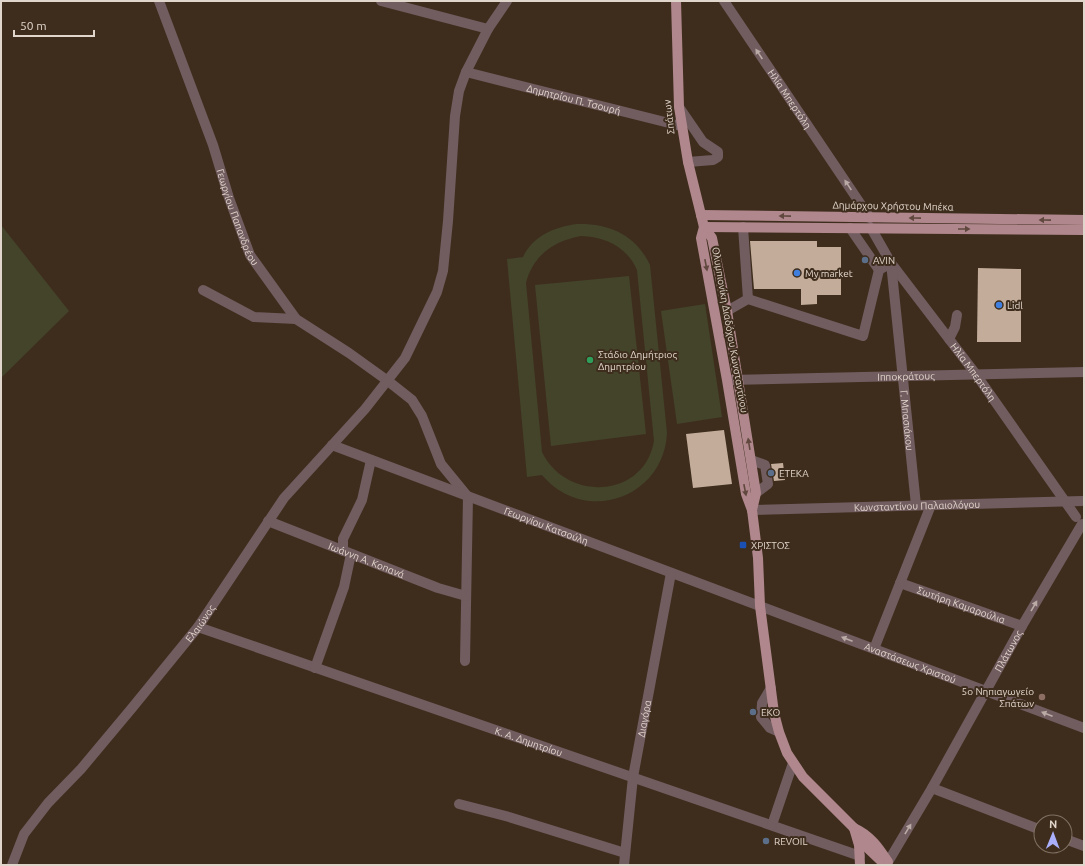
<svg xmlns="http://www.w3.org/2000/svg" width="1085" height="866" font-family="Ubuntu,sans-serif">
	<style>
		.green { fill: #43442a; fill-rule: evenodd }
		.building { fill: #c3ad9a }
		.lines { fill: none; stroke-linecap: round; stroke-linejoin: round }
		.minor { stroke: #715c5f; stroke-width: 10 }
		.major { stroke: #af878c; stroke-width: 10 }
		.oneway { fill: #baaba6 }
		.oneway2 { fill: #60483e }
		.service-dot { fill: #5c6f8a; stroke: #3e2d1d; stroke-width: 1.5 }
		.shop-dot { fill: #3f7fe0; stroke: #3e2d1d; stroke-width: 1.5 }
		.leisure-dot { fill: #2e9e5b; stroke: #3e2d1d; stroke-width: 1.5 }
		.transit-dot { fill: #1a4fb4; stroke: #3e2d1d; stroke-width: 1.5 }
		.education-dot { fill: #8d6e63; stroke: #3e2d1d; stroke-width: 1.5 }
		.labels { text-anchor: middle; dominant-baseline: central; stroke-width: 4; stroke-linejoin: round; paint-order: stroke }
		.street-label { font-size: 10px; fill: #e1d6cc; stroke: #3e2d1d }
		.poi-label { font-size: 10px; fill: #e1d6cc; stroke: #3e2d1d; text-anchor: start }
	</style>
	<rect width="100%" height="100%" fill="#3e2d1d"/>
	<g class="green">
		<path d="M577 224C609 223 636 235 650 265L667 433C664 498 585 526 542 475L527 477 507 259 523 257C533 236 554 227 577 224ZM581 236C606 237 627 247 637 270L654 441C644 499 566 502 542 452L526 283C533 255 554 241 581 236Z"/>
		<path d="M1 225 69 311 1 378Z"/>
		<path d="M629 276 646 434 551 446 535 285Z"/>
		<path d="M705 304 722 417 677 424 661 311Z"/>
	</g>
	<g class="building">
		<path d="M750 241H817V247H841V295H817V304L801 305V289H754Z"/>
		<path d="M978 268 1021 269V342H977Z"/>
		<path d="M724 430 732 484 693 488 686 434Z"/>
		<path d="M783 463 785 480 774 481 771 464Z"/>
	</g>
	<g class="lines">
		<g class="minor">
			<path id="s1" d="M159 1 213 145 229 198 250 255 296 319 349 353 388 381 412 400 422 416 441 464 468 497 465 661"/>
			<path d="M381 1 488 29"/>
			<path id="s2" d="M724 1 870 218"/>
			<path id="s3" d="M466 72 681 126"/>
			<path d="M679 107 703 142 718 152V157L713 160 688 162"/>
			<path d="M743 227 748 299"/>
			<path d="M850 228 879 270"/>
			<path id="s4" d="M871 228 891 263 975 373 1076 517"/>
			<path d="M203 290 254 317 296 319"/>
			<path id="s5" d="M727 311 748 299 863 336 879 270 891 263 916 505"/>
			<path d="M949 339 955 327 957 315"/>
			<path id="s6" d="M729 380 1084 372"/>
			<path id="s7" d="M332 445 1084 728"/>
			<path d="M751 460 765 465 768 484 756 493"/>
			<path id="s8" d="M752 510 1082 501"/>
			<path id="s9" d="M268 521 438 588 466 596"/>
			<path d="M343 551V539L362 500 371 460"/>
			<path id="s10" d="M900 583 1022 626"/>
			<path id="s11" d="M198 627 860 856"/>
			<path d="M874 649 931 505"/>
			<path d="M315 668 344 587 351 554"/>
			<path d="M771 688 762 703 761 717 770 728 779 732"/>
			<path d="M932 788 1041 830"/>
			<path d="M459 804 509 817 625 853"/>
			<path d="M772 825 793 763"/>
			<path d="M1065 839 1084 846"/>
			<path id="s12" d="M888 862 932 788 1022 626 1082 524"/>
			<path id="s13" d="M12 865 24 834 48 803 81 769 132 708 198 627 284 498 365 409 405 358 437 292 443 271 448 221 455 116 459 91 466 72 488 29 507 1"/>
			<path id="s14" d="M624 865 633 777 671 573"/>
		</g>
		<g class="major">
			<path d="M676 1 679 107 688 162 704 227 712 238 727 311 756 493 752 510"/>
			<path d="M701 215 1084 220"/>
			<path d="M704 227 701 238 727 380 746 494 752 510 758 558 760 606 774 713 779 732 787 753 803 777 854 828C870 835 879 848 888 862"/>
			<path d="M704 227 1084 230"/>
			<path d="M854 828 859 845 860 865"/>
			<path d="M858 839 880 860"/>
		</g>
	</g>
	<defs><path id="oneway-solid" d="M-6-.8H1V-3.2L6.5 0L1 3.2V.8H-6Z"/></defs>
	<g class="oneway">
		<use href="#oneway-solid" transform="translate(759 54) rotate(-124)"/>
		<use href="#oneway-solid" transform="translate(848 185) rotate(-124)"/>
		<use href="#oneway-solid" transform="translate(1034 606) rotate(-60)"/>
		<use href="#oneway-solid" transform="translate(847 639) rotate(-159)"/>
		<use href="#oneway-solid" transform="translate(1047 714) rotate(-159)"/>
		<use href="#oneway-solid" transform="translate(908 829) rotate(-59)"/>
	</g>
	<g class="oneway2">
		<use href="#oneway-solid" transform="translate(785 216) rotate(-179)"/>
		<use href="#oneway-solid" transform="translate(915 218) rotate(-179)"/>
		<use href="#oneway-solid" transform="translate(1045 220) rotate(-179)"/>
		<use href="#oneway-solid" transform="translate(964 229)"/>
		<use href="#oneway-solid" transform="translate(706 265) rotate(79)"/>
		<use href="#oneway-solid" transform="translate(749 444) rotate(-99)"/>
		<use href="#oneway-solid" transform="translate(745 490) rotate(79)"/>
	</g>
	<g class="service-dot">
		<circle cx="865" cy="260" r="4"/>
		<circle cx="771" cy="473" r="4"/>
		<circle cx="753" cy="712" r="4"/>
		<circle cx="766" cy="841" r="4"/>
	</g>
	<g class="shop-dot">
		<circle cx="797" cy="273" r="4"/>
		<circle cx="999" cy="305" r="4"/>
	</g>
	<circle class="leisure-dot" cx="590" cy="360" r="4"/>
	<rect class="transit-dot" x="739" y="541" width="8" height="8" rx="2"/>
	<circle class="education-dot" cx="1042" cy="697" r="4"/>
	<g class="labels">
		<g class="street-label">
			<text stroke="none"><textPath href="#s3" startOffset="111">Δημητρίου Π. Τσουρή</textPath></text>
			<text stroke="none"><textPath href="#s2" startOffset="118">Ηλία Μπερτόλη</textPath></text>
			<text transform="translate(669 117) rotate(-97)">Σπάτων</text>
			<text transform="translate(893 206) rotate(1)">Δημάρχου Χρήστου Μπέκα</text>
			<text stroke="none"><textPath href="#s1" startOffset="230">Γεωργίου Παπανδρέου</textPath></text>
			<text transform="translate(730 330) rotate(80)">Ολυμπιονίκη Διαδόχου Κωνσταντίνου</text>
			<text stroke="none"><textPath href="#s4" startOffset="177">Ηλία Μπερτόλη</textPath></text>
			<text stroke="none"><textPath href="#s6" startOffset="177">Ιπποκράτους</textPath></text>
			<text stroke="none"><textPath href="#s5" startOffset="385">Γ. Μπασιάκου</textPath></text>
			<text stroke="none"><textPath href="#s8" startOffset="165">Κωνσταντίνου Παλαιολόγου</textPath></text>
			<text stroke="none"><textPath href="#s7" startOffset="229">Γεωργίου Κατσούλη</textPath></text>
			<text stroke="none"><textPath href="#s9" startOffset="106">Ιωάννη Α. Κοπανά</textPath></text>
			<text stroke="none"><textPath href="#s10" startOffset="65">Σωτήρη Καμαρούλια</textPath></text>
			<text stroke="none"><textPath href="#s13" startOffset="308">Ελαιώνος</textPath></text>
			<text stroke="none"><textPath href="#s12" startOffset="243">Πλάτωνος</textPath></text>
			<text stroke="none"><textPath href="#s7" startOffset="618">Αναστάσεως Χριστού</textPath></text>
			<text stroke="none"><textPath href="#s14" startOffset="148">Διαγόρα</textPath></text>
			<text stroke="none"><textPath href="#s11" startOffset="350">Κ. Α. Δημητρίου</textPath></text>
		</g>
		<g class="poi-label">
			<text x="873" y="260">AVIN</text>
			<text x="805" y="273">My market</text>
			<text x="1007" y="305">Lidl</text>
			<text x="598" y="354">Στάδιο Δημήτριος<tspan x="598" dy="12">Δημητρίου</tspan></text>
			<text x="779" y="473">ΕΤΕΚΑ</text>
			<text x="751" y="545">ΧΡΙΣΤΟΣ</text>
			<text x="1034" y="691" text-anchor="end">5ο Νηπιαγωγείο<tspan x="1034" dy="12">Σπάτων</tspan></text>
			<text x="761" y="712">EKO</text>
			<text x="774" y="841">REVOIL</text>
		</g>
	</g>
	<rect width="1085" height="866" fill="none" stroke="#e1d6cc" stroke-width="4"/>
	<g transform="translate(1053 834) rotate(1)"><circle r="19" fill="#3e2d1d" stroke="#7f7163"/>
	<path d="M0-3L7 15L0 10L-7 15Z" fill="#aaaffb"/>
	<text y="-6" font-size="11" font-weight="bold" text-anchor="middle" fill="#e1d6cc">N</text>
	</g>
	<path d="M14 30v6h80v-6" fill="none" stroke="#e1d6cc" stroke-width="2"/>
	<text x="20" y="30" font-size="12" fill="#e1d6cc" stroke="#3e2d1d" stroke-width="3" paint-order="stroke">50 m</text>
</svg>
